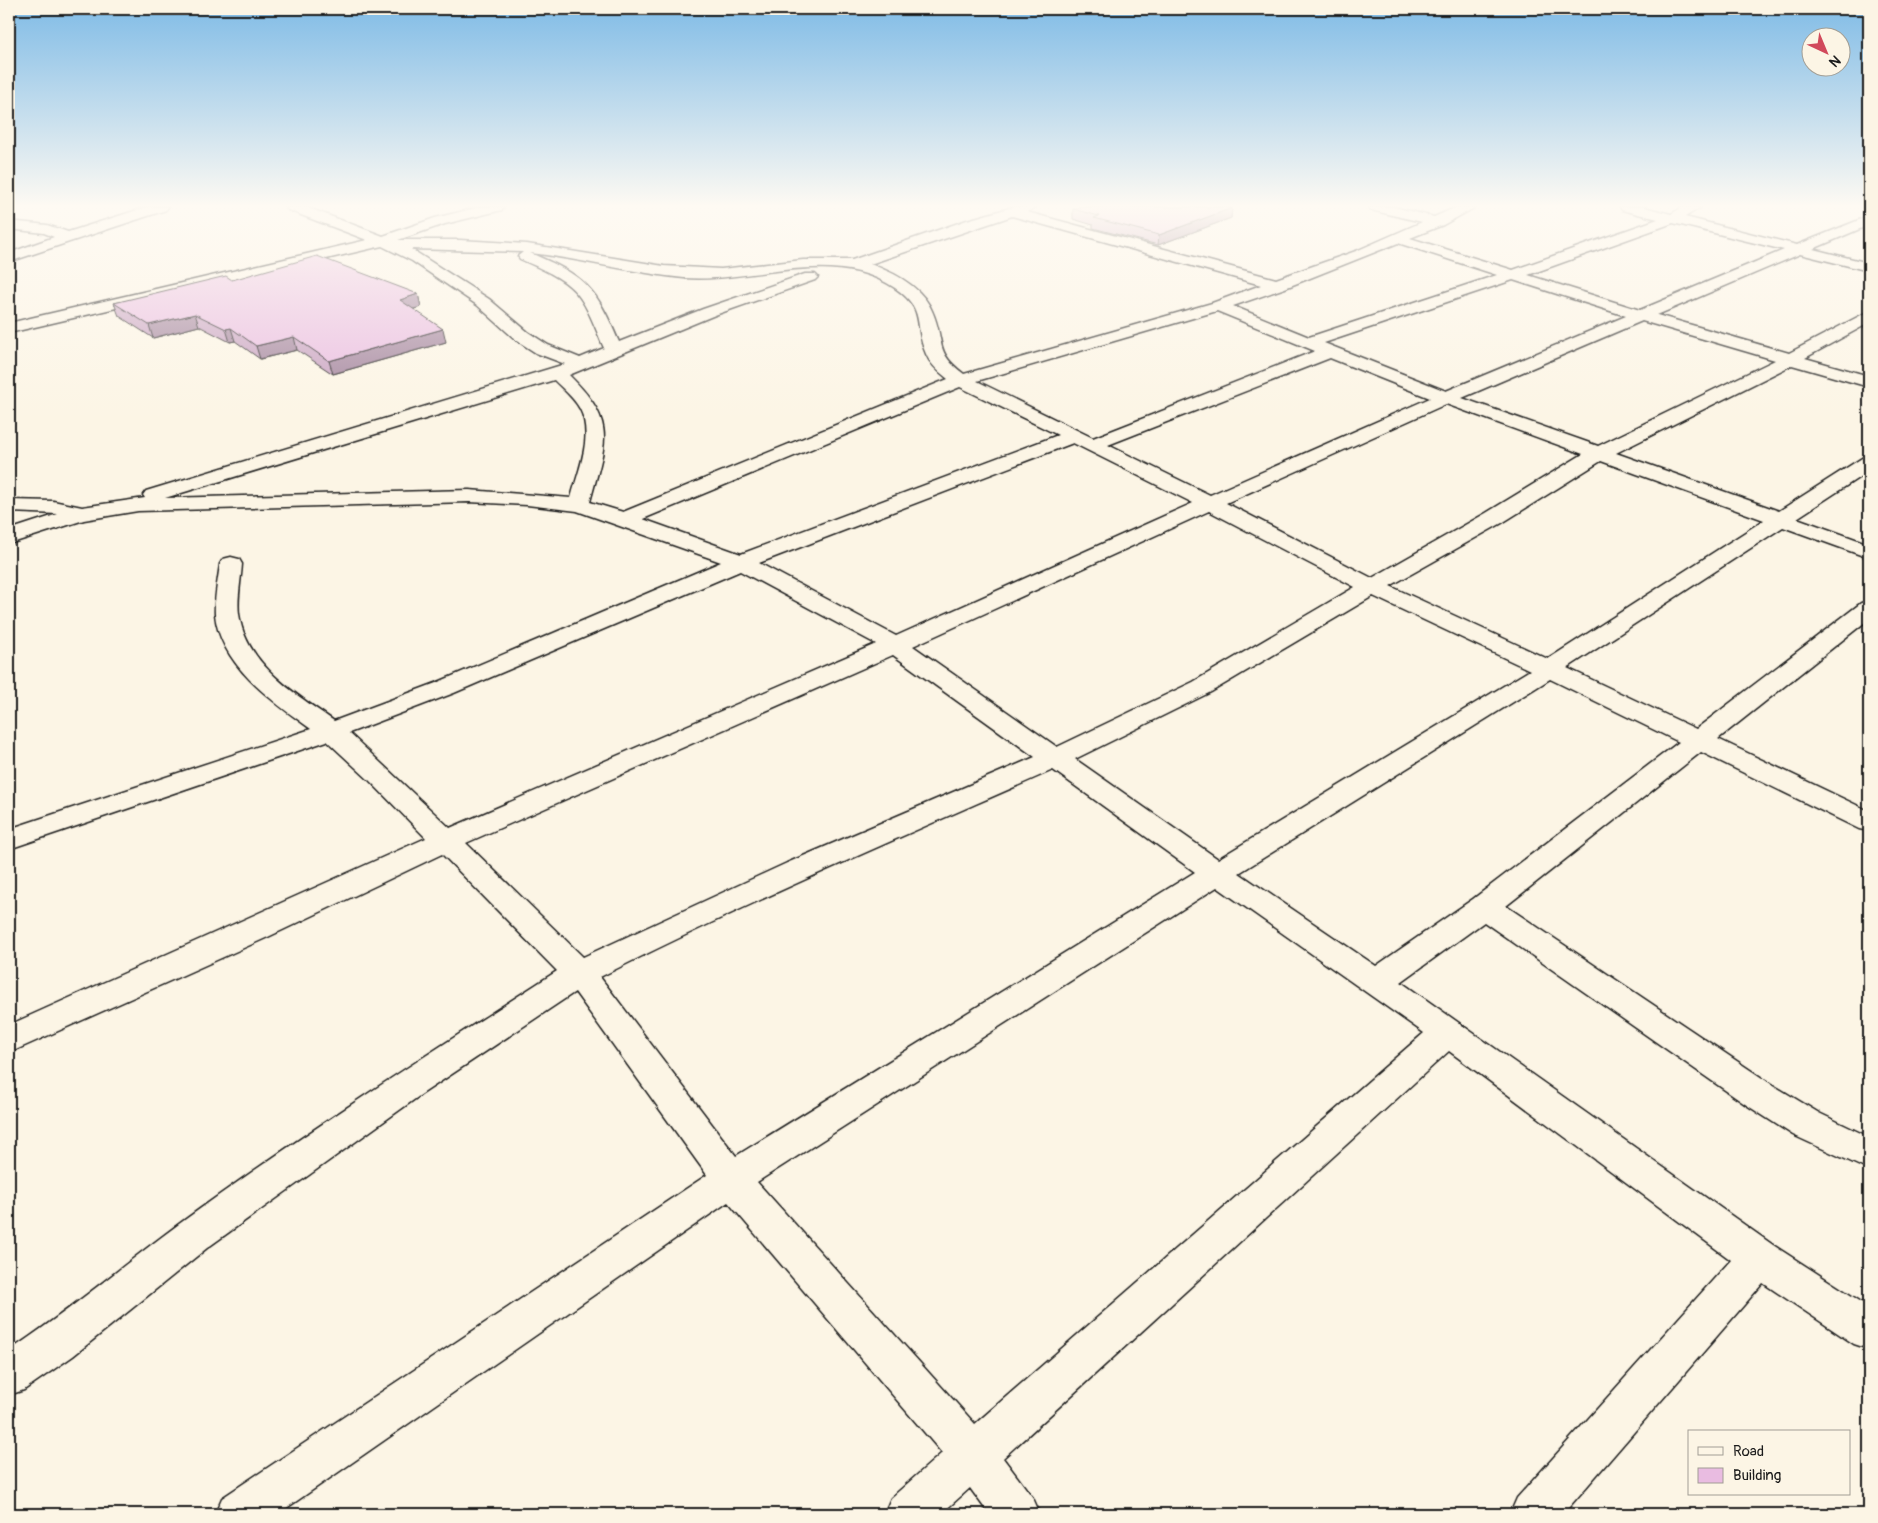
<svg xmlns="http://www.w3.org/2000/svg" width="1878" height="1523" viewBox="0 0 1878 1523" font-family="Pangolin,sans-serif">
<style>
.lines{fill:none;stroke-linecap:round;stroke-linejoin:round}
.street-casing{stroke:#1c1c1c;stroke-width:3}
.street{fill:#fcf5e5;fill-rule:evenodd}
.wall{fill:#c8a2c2;stroke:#1c1c1c}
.shaded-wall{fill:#a3849e;stroke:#1c1c1c}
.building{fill:#e9bce1;stroke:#1c1c1c}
</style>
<rect width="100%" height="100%" fill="#fcf5e5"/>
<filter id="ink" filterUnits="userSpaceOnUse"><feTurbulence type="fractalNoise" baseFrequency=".02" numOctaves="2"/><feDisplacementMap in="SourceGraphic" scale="10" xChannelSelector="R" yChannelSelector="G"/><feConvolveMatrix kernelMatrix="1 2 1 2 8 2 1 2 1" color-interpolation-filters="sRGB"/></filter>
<g filter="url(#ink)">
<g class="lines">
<defs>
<g id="street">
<path d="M147,207H168L166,210L9,262V253L54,237L44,233L9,229V221L47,225L68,232Z"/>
<path d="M286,207H306L383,236L435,218L480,207H504L502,210L445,224L398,240H460L527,244L664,266L721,269L803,260H852L967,220L1013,207H1036L1027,212L1276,279L1356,251L1422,222L1371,210L1369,207H1394L1434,217L1457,207H1476L1443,225L1410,238L1513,270L1658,219L1622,210L1620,207H1644L1671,214L1683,207H1701L1685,217L1797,245L1869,216V225L1813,249L1869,263V271L1800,254L1657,315L1789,353L1869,311V323L1805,358L1869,376V387L1792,365L1616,453L1779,511L1862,458L1869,456V471L1797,518L1869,544V558L1783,527L1567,668L1696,729L1861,603L1869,601V619L1718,739L1869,811V831L1859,829L1701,752L1506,906L1771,1084L1819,1113L1869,1137V1170L1793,1135L1745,1104L1484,922L1401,982L1773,1245L1869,1307V1349L1854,1344L1763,1283L1563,1514H1510L1517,1498L1731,1260L1449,1051L1003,1458L1033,1498L1040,1514H989L970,1488L941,1514H884L891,1498L942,1453L728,1202L278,1514H215L222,1498L707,1175L575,992L422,1094L207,1248L73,1356L24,1390L9,1395V1351C68,1312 122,1266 179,1224C301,1135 430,1053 557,971L442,854L268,937L9,1053V1025L426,838L369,780L327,741L9,849V829L311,729C273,702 220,665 215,614C214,598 218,580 220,564L223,559L231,557L239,559L242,564C241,580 237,599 239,614C246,665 296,694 334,721L436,683L721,562L577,511L527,505L469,502L138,511L84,520L9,544V530L58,514L9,512V500L53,501L82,507L145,498L143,495L146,491L565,364L536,353L516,340L477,305L412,261L382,246L9,333V323L367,240L288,210ZM1012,216L1261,285L1212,303L964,374C934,352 945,342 933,313C923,287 895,273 870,264ZM1673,223L1784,250L1640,310L1528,275ZM1398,243L1497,275L1309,337L1233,306L1285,288ZM411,249L523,252L518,256L520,259C579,285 580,290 604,348L580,358L548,345L528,332L489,299ZM530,253C582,259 632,273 684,278C753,283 834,246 895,288C927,310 913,324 926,354C930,364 939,372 948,379L623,512L590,502C606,441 618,423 569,375L715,315L815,280L818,277L815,274H805L703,309L619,342C596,287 585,276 530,253ZM1513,280L1626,316L1446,391L1324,343ZM1217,311L1315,351L1093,438L977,381ZM1642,321L1775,360L1598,446L1462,398ZM1330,358L1430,398L1210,495L1108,445ZM554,380C563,389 574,398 580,409C594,436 578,471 571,498L469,490L165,498ZM960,387L1058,435L741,554L643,519ZM1446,404L1583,454L1486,513L1372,578L1226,503ZM1073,443L1193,503L896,636L759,563ZM1601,461L1764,520L1548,659L1390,586L1502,523ZM1209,511L1355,587L1193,682L1057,747L913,646ZM740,571L876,644L450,828L349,733L454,693ZM1373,596L1530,670L1218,859L1075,759L1211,692ZM893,655L1035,757L787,863L583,957L466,843ZM1550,679L1679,742L1473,899L1376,966L1239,873ZM1053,770L1195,872L736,1156L600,977C748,902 901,837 1053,770ZM1217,887L1424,1033L975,1424L757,1182Z"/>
</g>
</defs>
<use href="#street" class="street-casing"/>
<use href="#street" class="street"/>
</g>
<g class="wall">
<path d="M1232,208L1231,218L1158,245L1093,228V225L1073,219V209Z"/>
<path d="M232,280L418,294L421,307L414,309L446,342L333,374L297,350L260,359L235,341L230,342L199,326L153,338L119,316L114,303Z"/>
</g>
<g class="shaded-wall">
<path d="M1232,208L1231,218L1158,245L1159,235Z"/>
<path d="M418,294L421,307L403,312L400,300Z"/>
<path d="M195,314L199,326L153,338L149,325Z"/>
<path d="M231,328L235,341L230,342L226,329Z"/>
<path d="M443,329L446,342L333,374L329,361Z"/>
<path d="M294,337L297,350L260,359L256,346Z"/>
</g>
<g class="building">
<path d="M1079,207H1227L1232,208L1159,235L1094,218L1099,216L1073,209Z"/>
<path d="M317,256L418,294L400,300L443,329L329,361L294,337L256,346L231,328L226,329L195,314L149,325L114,303L226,276L232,280Z"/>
</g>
</g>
<linearGradient id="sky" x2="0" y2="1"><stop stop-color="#7fbbe6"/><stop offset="0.49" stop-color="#fefaf3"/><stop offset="1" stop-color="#fefaf3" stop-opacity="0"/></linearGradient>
<rect width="1878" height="420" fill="url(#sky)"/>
<rect width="1878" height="1523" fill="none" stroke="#fcf5e5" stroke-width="30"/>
<rect x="15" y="15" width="1848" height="1493" fill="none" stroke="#1c1c1c" stroke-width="2" filter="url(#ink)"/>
<rect x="1688" y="1430" width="162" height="65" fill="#fcf5e5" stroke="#a29e95"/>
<rect x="1698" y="1447" width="25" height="8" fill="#fcf5e5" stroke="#a29e95"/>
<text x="1733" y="1456" font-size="15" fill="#1c1c1c">Road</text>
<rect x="1698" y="1468" width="25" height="15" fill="#e9bce1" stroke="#a29e95"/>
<text x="1733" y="1480" font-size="15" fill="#1c1c1c">Building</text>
<g transform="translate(1826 52) rotate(136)"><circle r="24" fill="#fcf5e5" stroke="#a29e95"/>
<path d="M0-4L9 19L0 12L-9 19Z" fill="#d1495b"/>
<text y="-8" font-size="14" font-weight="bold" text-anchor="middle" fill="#1c1c1c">N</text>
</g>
</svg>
